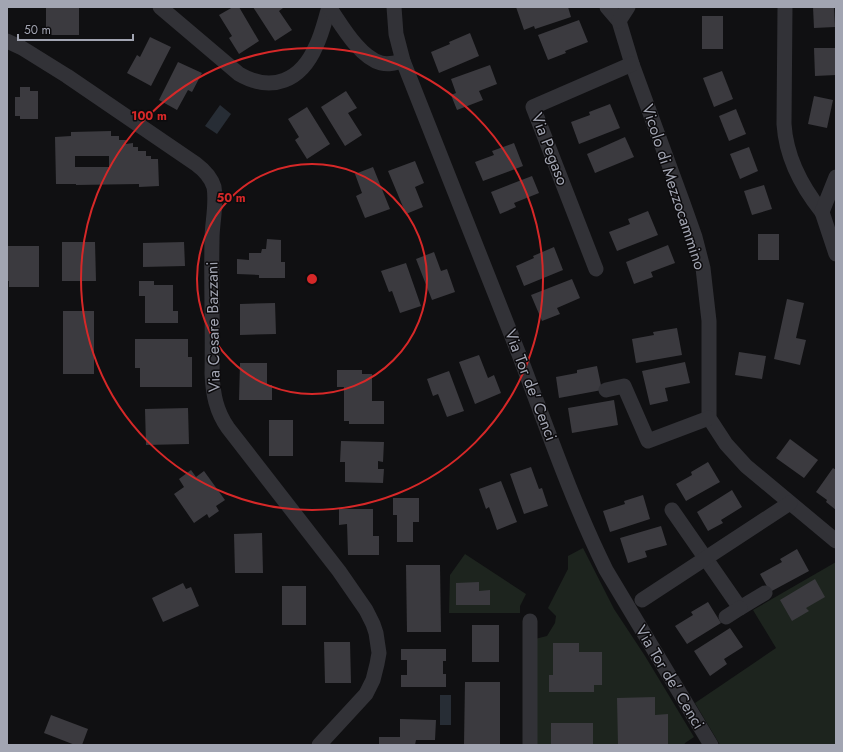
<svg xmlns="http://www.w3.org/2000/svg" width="843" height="752" viewBox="0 0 843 752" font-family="Jost,sans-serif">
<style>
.green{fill:#1d241e}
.water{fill:#272d35}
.building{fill:#3b3a3f;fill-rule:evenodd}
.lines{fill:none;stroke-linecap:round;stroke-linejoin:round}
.street{stroke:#323237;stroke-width:15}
.ring{fill:none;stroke:#d62828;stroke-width:2}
.labels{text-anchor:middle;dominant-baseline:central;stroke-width:3;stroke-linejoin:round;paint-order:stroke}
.street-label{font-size:16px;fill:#a2a5b2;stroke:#0c0b0d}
.centre{fill:#d62828;stroke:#0c0b0d;stroke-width:2}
.ring-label{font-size:12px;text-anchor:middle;font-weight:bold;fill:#d62828;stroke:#0c0b0d;stroke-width:3;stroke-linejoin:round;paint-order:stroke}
</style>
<rect width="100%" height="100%" fill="#101012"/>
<g class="green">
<path d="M583,548L614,609L645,656L694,737L685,743L684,745H534L535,639L547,636L555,623L556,616L548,608L568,569V556Z"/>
<path d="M465,554L526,594L520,606V613H449L450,575Z"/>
<path d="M836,562V745H720L695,703L776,648L753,610Z"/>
</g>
<g class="water">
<path d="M220,105L231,114L217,134L205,126Z"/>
<rect x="440" y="695" width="11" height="30"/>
</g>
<g class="building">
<rect x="46" y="7" width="33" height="28"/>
<path d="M233,7H239L259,41L239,54L229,38L232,36L219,15Z"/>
<path d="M253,7H283V8L279,11L292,30L275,41Z"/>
<path d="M516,7H568L571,17L535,29L534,26L524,30Z"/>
<path d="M813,7H834L835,27L814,28Z"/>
<rect x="702" y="16" width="21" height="33"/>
<path d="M579,20L588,42L565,51L566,53L548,60L538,35Z"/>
<path d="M470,33L479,56L439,73L431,52L450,44L449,42Z"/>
<path d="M150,37L171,47L151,86L127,73L137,55L140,57Z"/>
<path d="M814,48H836V75L815,76Z"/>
<path d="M178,62L202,73L192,92L188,90L177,110L159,100Z"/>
<path d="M490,65L497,84L479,91L483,100L457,110L451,95L456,93L451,79Z"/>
<path d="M722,71L733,99L714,107L703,78Z"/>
<path d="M20,87H30V91H38V119H20V116H15V97H20Z"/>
<path d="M346,91L357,108L348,113L362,135L345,146L321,107Z"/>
<path d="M814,96L833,100L827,128L808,124Z"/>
<path d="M610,104L620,128L579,144L571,122L590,115L589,112Z"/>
<path d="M307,107L330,144L307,159L295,140L299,137L288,119Z"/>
<path d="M736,109L746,134L729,141L719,116Z"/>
<path d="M111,131V136H119V140H126V144L133,143V147H138V151H146V156H151V159H158L159,186L139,187V184L76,185V184H56L55,137L71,136V132ZM75,156H109V167H75Z"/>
<path d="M625,137L634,157L595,173L587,154Z"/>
<path d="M514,143L523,166L483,181L475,162L494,155L492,151Z"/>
<path d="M749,147L758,171L740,179L730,154Z"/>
<path d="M415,161L424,183L415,187L423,207L406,214L388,171Z"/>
<path d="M373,167L390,209L365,218L356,196L362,193L355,174Z"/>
<path d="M532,176L539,193L514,203L516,207L500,214L491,192Z"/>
<path d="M764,185L772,209L752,215L744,191Z"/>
<path d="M648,211L658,235L617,251L609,232L630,224L628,219Z"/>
<rect x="758" y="234" width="21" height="26"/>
<path d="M267,239L281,240V262H285V278H259V275L237,274V259L249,260V253H261L262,249H266Z"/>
<path d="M62,242H95L96,281H62Z"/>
<path d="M184,242L185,266L143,267V243Z"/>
<path d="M668,245L675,263L651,272L653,277L634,284L626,262Z"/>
<path d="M7,246H39V287H9V281H7Z"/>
<path d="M554,247L563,270L524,286L516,266L534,258L533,256Z"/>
<path d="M434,252L441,271L447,269L455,292L432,300L416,259Z"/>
<path d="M406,263L421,306L400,313L392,291L389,292L381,271Z"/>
<path d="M572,279L580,298L557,308L560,314L542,321L531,295Z"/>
<path d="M139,281H154V285H173V311H178V323H145V296H139Z"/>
<path d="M787,299L804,303L796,338L806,340L800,365L774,359Z"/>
<path d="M275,303L276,334L240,335V304Z"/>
<rect x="63" y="311" width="31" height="63"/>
<path d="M677,328L682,355L636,363L632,339L654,335L653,332Z"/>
<path d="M135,339H188V357H192V387H140V368H135Z"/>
<path d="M739,352L766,356L762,379L735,375Z"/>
<path d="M479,355L488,378L494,375L501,393L475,404L459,362Z"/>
<path d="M685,362L690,383L665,388L668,401L650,405L642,371Z"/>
<path d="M240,363H267V385H272V400H239Z"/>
<path d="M597,366L602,390L559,398L556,377L577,373V370Z"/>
<path d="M337,370H362V374H372V401H384V424H349V421H344V387H337Z"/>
<path d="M449,371L464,411L447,417L438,394L433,396L427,379Z"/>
<path d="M614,400L618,425L572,433L568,408Z"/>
<path d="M188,408L189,444L146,445L145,409Z"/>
<rect x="269" y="420" width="24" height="36"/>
<path d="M790,439L818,460L804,478L776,458Z"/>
<path d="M341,441L384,442L383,462L378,461V469H384L383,483L345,482V462H340Z"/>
<path d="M708,462L720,482L686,501L676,484L692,475L691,472Z"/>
<path d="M531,467L539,489L542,488L548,506L524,514L510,474Z"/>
<path d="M833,468L836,470V510L826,502L827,500L816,492Z"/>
<path d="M191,470L196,477L204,471L225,500L216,506L219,511L209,518L207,514L194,523L174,494L184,487L179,479Z"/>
<path d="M501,481L517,522L497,530L489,507L486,509L479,489Z"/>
<path d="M732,490L742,507L721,520L723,523L708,531L697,512Z"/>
<path d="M643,495L650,519L610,532L603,511L625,504L624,501Z"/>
<path d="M393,498H419V522H413V542H397V515H393Z"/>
<path d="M339,509H373V536H379V555H348L347,524L339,525Z"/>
<path d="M661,526L667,545L645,551L647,557L628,563L620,538Z"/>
<path d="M262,533L263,573H235L234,534Z"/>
<path d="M797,549L809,571L770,592L760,574L782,562L780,559Z"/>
<path d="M406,565H440L441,632H407Z"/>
<path d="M815,579L825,597L806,608L809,611L792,621L780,600Z"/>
<path d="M479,582V591L490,590V605H456V583Z"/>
<path d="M183,583L186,589L191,587L199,606L163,622L152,598Z"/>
<rect x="282" y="586" width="24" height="39"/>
<path d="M708,602L721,623L687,644L675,626L693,615L691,612Z"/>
<rect x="472" y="625" width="27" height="37"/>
<path d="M730,628L743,647L724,659L727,664L710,676L694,651Z"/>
<path d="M324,642H350L351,683H325Z"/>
<path d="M553,643H579V652H602V685H594V692H549V675H553Z"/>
<path d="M401,649H446V661H443V674H446V687H401V675H407V660H401Z"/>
<path d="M465,682H500V745H464Z"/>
<path d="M655,697V715L668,714V745H618L617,698Z"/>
<path d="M51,715L88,729L82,745H75L44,733Z"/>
<path d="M400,719L436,720L435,740H416L415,745H379V737H400Z"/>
<rect x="551" y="723" width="42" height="22"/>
</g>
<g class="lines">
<g class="street">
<path d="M160,7L239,74C272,93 301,81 316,46C322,34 325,20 329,7"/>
<path d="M329,7C341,24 359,57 381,63C389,65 395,63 403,61"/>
<path d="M394,7L396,34L403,61C442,160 481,258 520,357C547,428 572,501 606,570L711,745"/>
<path d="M607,7L619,21L632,64L683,203L695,237L703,268L709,321V418L726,444L746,466L836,541"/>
<path d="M785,7L784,124C786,156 802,187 822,212"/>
<path d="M619,21L628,7"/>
<path d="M7,41L22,48L67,76L196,164C204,170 211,177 214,187C217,204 212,223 212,239C211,284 213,329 212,374C213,394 216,411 228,428L339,571L366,610L373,624L376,633L379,653L377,664L373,680L366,694L319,745"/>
<path d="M836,177L822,212L836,254"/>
<path d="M596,269L533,107L632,64"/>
<path d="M606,390L624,386L648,441L709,418"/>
<path d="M672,510L740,608L765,593"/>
<path d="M642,600L790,503"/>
<path d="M726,617L740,608"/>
<path d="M530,621V745"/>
</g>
</g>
<g class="ring">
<circle cx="312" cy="279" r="115"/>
<circle cx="312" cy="279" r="231"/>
</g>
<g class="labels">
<g class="street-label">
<text transform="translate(550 149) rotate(69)">Via Pegaso</text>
<text transform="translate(674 187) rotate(72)">Vicolo di Mezzocammino</text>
<text transform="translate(213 327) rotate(-91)">Via Cesare Bazzani</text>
<text transform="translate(531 385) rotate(69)">Via Tor de' Cenci</text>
<text transform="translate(670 677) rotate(59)">Via Tor de' Cenci</text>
</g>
</g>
<circle cx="312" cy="279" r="6" class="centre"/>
<g class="ring-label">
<text x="149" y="120">100 m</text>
<text x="231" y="202">50 m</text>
</g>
<rect width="843" height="752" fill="none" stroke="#a2a5b2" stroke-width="16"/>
<path d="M18 34v6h115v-6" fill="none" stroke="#a2a5b2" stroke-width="2"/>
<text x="24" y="34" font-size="12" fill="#a2a5b2" stroke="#0c0b0d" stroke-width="3" paint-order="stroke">50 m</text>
</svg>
